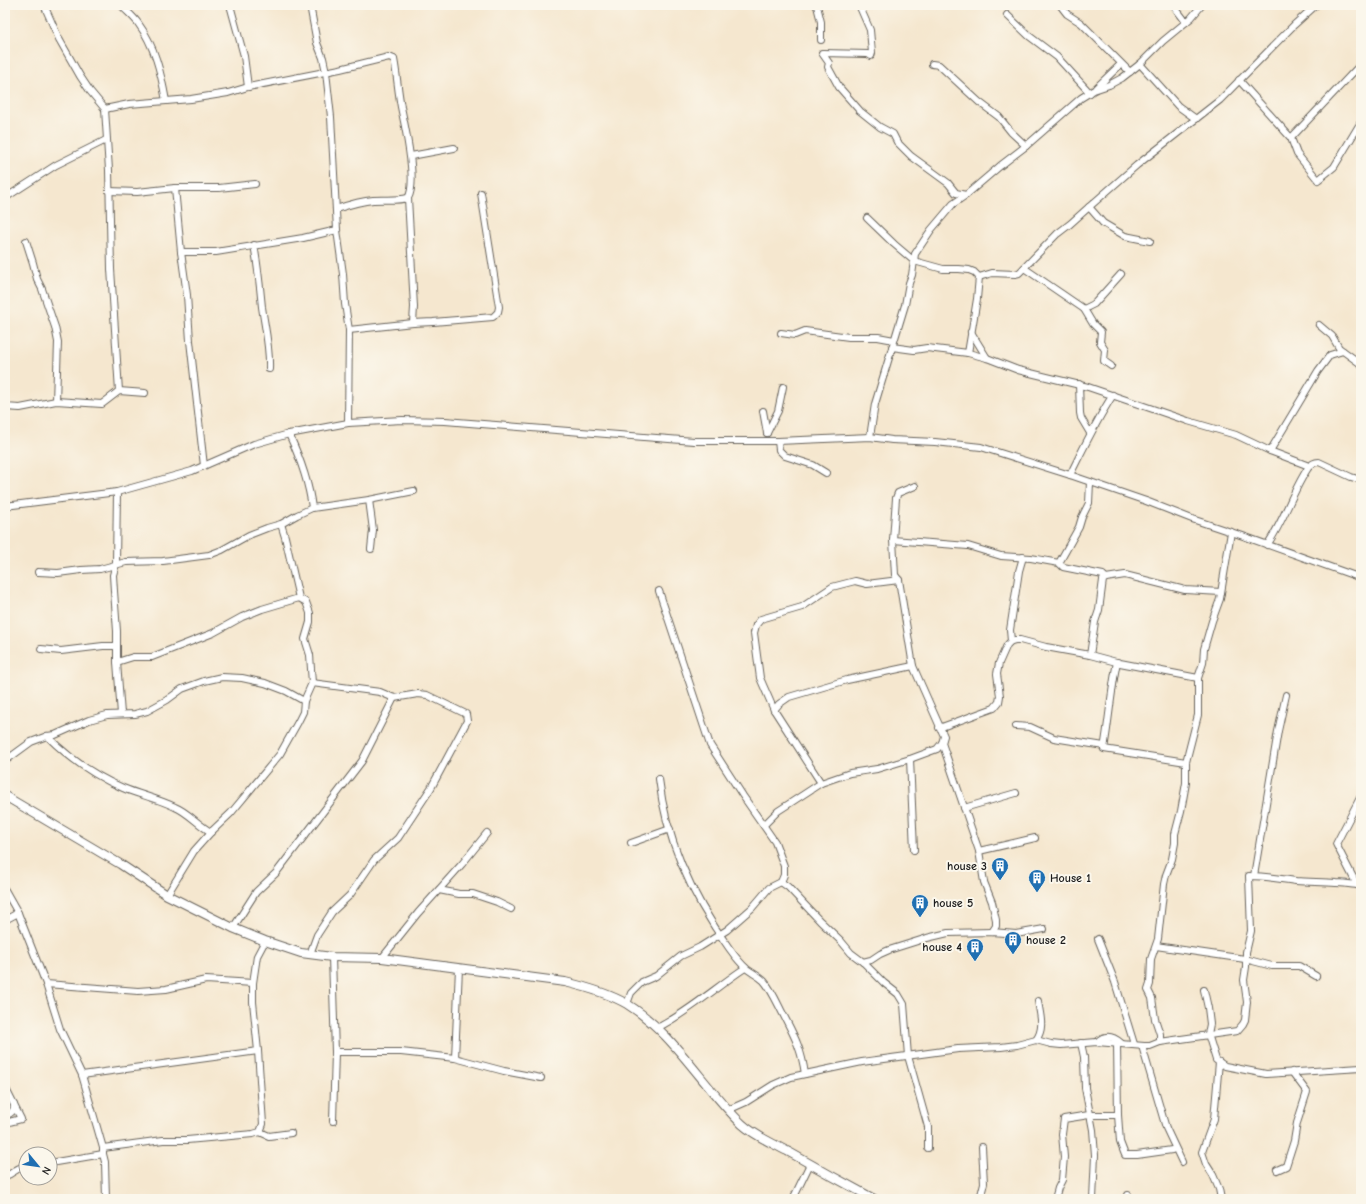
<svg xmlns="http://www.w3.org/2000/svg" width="1366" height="1204" viewBox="0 0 1366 1204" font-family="'Comic Neue',sans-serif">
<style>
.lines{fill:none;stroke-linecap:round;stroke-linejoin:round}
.minor-casing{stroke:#68635b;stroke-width:8}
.tertiary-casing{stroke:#68635b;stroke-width:10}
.minor{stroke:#fff;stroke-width:6}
.tertiary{stroke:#fff;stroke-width:8}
.labels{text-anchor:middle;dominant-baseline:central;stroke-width:4;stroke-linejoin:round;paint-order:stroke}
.poi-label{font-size:12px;font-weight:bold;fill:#1c1c1c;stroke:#fbf7ec;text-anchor:start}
</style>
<rect width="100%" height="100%" fill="#fbf7ec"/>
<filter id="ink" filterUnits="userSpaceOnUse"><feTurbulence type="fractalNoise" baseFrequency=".025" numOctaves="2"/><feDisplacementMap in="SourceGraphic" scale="8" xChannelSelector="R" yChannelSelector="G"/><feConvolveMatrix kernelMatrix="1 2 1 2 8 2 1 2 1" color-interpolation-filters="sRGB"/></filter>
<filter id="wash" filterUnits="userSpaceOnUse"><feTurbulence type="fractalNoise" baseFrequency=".012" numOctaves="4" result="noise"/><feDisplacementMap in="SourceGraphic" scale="16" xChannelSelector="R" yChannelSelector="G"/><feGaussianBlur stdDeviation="0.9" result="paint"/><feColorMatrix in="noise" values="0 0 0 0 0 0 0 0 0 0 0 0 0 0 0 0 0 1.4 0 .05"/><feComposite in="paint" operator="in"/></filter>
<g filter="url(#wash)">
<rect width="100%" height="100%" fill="#f5e7cf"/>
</g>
<g filter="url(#ink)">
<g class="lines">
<defs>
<g id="minor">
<path d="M44,5L59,39L80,76L90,91L105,109L109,170L111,269L119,391"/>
<path d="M121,5C126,11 133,16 138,23C155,46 161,73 166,101"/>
<path d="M230,5L244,56L248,87"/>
<path d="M310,5L317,43L323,58L326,72L331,117L337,230L343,274L345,304L349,330L348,423"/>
<path d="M816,5L817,6L821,22V40"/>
<path d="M859,5L870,30L872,53L871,56L868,54L822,53L829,63L828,67L839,87L860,111L880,127L893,134L897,142L911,156L948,183L956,193L966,195"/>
<path d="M1060,5L1067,14L1081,23L1130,72"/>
<path d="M1173,5L1186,22"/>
<path d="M1007,15L1029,36L1057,57L1090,93"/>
<path d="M932,64L939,65L979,102L999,117L1011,132L1026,146"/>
<path d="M1140,64L1178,106L1196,119"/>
<path d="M1239,80L1291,138L1361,64"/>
<path d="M1096,88L1121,64"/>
<path d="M105,109L129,104L191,99L228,93L248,87L340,69L389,57L394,59C397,75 398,91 401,107C405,126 418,183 408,198L414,307L413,323"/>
<path d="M1291,138L1297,154L1318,180L1334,167L1361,122"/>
<path d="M411,156L454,148"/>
<path d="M5,176V196"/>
<path d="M175,188L181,252L187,295L190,341L204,466"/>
<path d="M109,191L137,192L175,188H219L255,184"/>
<path d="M5,198L56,165L106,140"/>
<path d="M1089,207L1137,165L1220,100L1294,25L1316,5"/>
<path d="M336,209C348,205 360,201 373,200C385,199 396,201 408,198"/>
<path d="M867,218L894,244L914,261L943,269H959L969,270L974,272L979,277L977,299L968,353L927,348L914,350L892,347"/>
<path d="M26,241L33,263L37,279L42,289L55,327L58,342L56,401"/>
<path d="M254,245C258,266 260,286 262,307C265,328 270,348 269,369"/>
<path d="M181,252H216L303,238L337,230"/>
<path d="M1024,268L1084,309L1094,304L1121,274"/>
<path d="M979,277L992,273L1015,274L1019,273L1057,234L1070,224L1089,207L1103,223L1125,236L1150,241"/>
<path d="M1084,309L1093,324L1101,332L1100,342L1105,350L1104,361L1111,366"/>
<path d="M1319,325L1332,336L1339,348L1361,364"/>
<path d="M349,330L413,323L433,322L493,317L498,312L499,307L481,193"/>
<path d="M971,332L987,358"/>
<path d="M781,333L795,335L805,331L849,337H878L894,340"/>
<path d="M968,353L987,358L1018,370L1088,387L1188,421L1236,435L1270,451L1309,466"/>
<path d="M1079,384L1080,413L1081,418L1090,433"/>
<path d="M5,407L20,408L56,401L102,404L119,391L145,393"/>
<path d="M763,411L767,433"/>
<path d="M767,433L778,411L783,387"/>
<path d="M289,434C300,458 309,482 312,508"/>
<path d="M870,437L875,404L905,305L909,283L912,275L915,254L931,230L953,204L966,195L1000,166L1026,146L1081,98L1094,90L1109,85L1122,78L1140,64L1163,41L1191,18L1202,5"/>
<path d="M778,441L779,450L785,456L813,465L826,473"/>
<path d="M1270,451L1318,371L1330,355L1343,351"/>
<path d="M1070,475C1084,447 1096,421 1113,395"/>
<path d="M117,492L116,564L113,575L114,591L117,631V662L121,714"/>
<path d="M369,500L373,530L371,549"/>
<path d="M5,506L117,492L192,471L254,444L289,434L348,423L402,420L445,421L694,441H778L870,437L892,440L935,442L981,447L997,452L1070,475L1146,501L1192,519L1243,536L1361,578"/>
<path d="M281,524L285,537L299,598"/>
<path d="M893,540L968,546L1001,556L1031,558L1059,563L1063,567L1103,575L1106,578L1103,580L1099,610L1095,622L1090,655"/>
<path d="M1267,545C1284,521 1292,492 1308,468C1311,464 1315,462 1319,462L1351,477L1361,480"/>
<path d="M1059,563L1079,527L1082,517L1089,503L1090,482"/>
<path d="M38,572L58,573L81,570L100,569L126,562L163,561L209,555L222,550L249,535L267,528L281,524L297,515L312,508L369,500L414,491"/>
<path d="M1106,578L1125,575L1185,590L1221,592"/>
<path d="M1011,641L1010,630L1019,571L1023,557"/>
<path d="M41,649L61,651L103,646H117"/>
<path d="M117,662L133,657H152L213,633L242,617L262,609L299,598L306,602L310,613V622L305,639L310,655L312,683L304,701L303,712L298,722L280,754L231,813L211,832L194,851L167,895"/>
<path d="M1117,662C1111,691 1109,720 1104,749L1186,762"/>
<path d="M774,710L779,704L789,697L847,680L913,666"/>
<path d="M1016,726L1030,727L1054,738L1104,746"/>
<path d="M939,728L994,708L999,702L1000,696L997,674L999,663L1007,645L1011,641L1015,640H1020L1046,647L1090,655L1120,663L1198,678"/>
<path d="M47,736C68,757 95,776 123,788C140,795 159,799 175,807C188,812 198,825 211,832"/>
<path d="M942,743L979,851L984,882L992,902L996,920V926L992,932"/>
<path d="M910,759L914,850"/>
<path d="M5,761L31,742L47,736L55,735L89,720L107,715L135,714L147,711L167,700L182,689L204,681L222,677L242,678L265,683L286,691L304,701"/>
<path d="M659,779C666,840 693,898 729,948C734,955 740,963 747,969C752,973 759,976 764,981C771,989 776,1000 781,1010C793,1034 801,1046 805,1074"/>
<path d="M821,783L774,710L760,678L754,633L756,625L761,619L802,607L832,587L855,581L867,584L899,580"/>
<path d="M964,808L1016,793"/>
<path d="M764,825L778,811L821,783L850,773L877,769L910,759L937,749L942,743L944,736L913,666L899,580L895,575L893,540L896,498L898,493L915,486"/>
<path d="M631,843L670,829"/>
<path d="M979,851L1035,838"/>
<path d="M1254,876L1278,731L1286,695"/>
<path d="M781,882L788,887L820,921L841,941L851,953L863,962L884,983L898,994L904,1004L908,1056L928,1127V1148"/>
<path d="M1357,885L1336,844L1361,796"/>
<path d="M5,890L18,913L46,984L60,1029L82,1075L103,1148V1154L105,1162L106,1199"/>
<path d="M439,890L459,894H473L497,902L511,909"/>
<path d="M5,920L18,913"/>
<path d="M233,928L256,892L276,873L362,761L394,698"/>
<path d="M1098,939L1115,982L1134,1044"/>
<path d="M1156,946L1245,959L1272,966H1299L1316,976"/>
<path d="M310,954L317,935L332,912L350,895L374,860L398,838L431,788L467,721L466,714L427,695L418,694L394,698L380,692L312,683"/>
<path d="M332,957L335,1052H401L455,1058L504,1071L541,1078"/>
<path d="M382,958L418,913L462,864L487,833"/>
<path d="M863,962L871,960L880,954L889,950L927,938L948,933L992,932L1016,934L1044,929"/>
<path d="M46,984L138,991L166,989L206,980L253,983"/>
<path d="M1204,990L1208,1008L1210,1024L1208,1034L1216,1060L1225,1066L1266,1074L1361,1068"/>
<path d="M627,1004L631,993L642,982L656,976L681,956L700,947L727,930L752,908L769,888L781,882L784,875V866L775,842L743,796L710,745L659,591"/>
<path d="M657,1028C689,1012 716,987 745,968"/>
<path d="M1036,1040C1045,1028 1040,1015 1038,1001"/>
<path d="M1097,1042C1105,1034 1113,1036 1121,1043"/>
<path d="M1160,1042V1034L1155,1019L1152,998L1148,990L1150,984L1151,959L1158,939L1164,884L1166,875L1172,859L1175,843V834L1181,811L1186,783V762L1198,715V678L1203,663L1204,649L1212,621L1220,599L1231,532"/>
<path d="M1081,1043L1084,1057L1085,1088L1093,1130L1095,1155L1093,1199"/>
<path d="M1117,1043L1118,1115L1120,1142L1125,1155H1137L1172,1150"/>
<path d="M1142,1046L1166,1128L1182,1162"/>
<path d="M455,1058L459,968"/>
<path d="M1219,1062L1214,1119L1202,1152L1206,1164L1213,1175L1219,1189L1221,1199"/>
<path d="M82,1075L258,1051L253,1002V983L257,956L265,941"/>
<path d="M5,1087L21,1119L5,1123"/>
<path d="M728,1110L746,1102L773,1085L791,1077L862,1062L958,1049L1001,1047L1017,1045L1036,1040L1051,1044L1061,1045L1097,1042L1144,1046H1150L1160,1042L1237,1031L1243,1024L1245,1020L1247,1002L1244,980L1246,967V952L1251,931L1249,876C1265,876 1280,879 1296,881C1309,882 1323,882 1336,883C1344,883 1353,885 1361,885"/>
<path d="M5,1116C11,1113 14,1112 14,1105"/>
<path d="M333,1121L335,1052"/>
<path d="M260,1132L269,1136L291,1133"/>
<path d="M103,1148L163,1140H187L253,1134L260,1132L263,1124L258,1051"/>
<path d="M50,1163L103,1154"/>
<path d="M1277,1170L1286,1166L1294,1141L1297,1123L1307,1092L1292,1072"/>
<path d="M5,1176C14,1174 14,1168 26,1166"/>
<path d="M793,1199L810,1164"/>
<path d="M980,1199L984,1183L982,1147"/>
<path d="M1055,1199L1058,1188L1062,1180L1064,1157L1062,1134L1064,1119L1089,1115H1118"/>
<path d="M1127,1199L1128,1195"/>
</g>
<path id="tertiary" d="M5,796L120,864L167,895L233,928L265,941L301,953L332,957L382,958L565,982C586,987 608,993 627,1004C674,1033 703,1087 742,1124C755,1136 774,1144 789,1152C817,1168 846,1184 874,1199"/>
</defs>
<use href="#minor" class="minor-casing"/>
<use href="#tertiary" class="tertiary-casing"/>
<use href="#minor" class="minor"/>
<use href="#tertiary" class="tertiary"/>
</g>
</g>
<defs>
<symbol id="building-pin" viewBox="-11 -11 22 30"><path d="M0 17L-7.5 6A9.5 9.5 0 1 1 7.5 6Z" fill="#1f6fb2" stroke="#fbf7ec"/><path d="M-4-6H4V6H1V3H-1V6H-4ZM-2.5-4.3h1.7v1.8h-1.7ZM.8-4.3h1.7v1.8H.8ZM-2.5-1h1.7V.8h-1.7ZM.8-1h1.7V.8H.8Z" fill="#fff"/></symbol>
</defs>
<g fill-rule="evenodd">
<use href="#building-pin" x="990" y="856" width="20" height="27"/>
<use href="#building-pin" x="1027" y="868" width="20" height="27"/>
<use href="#building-pin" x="910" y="893" width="20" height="27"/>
<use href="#building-pin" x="1003" y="930" width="20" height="27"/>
<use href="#building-pin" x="965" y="937" width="20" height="27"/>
</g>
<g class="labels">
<g class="poi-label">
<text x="987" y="866" text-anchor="end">house 3</text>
<text x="1050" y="878">House 1</text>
<text x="933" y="903">house 5</text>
<text x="1026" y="940">house 2</text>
<text x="962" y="947" text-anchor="end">house 4</text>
</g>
</g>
<rect width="1366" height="1204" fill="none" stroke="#fbf7ec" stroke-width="20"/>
<g transform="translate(38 1166) rotate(119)"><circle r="19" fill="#fbf7ec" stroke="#a29f99"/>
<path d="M0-3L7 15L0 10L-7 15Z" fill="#1f6fb2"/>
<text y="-6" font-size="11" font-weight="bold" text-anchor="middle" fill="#1c1c1c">N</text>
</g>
</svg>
